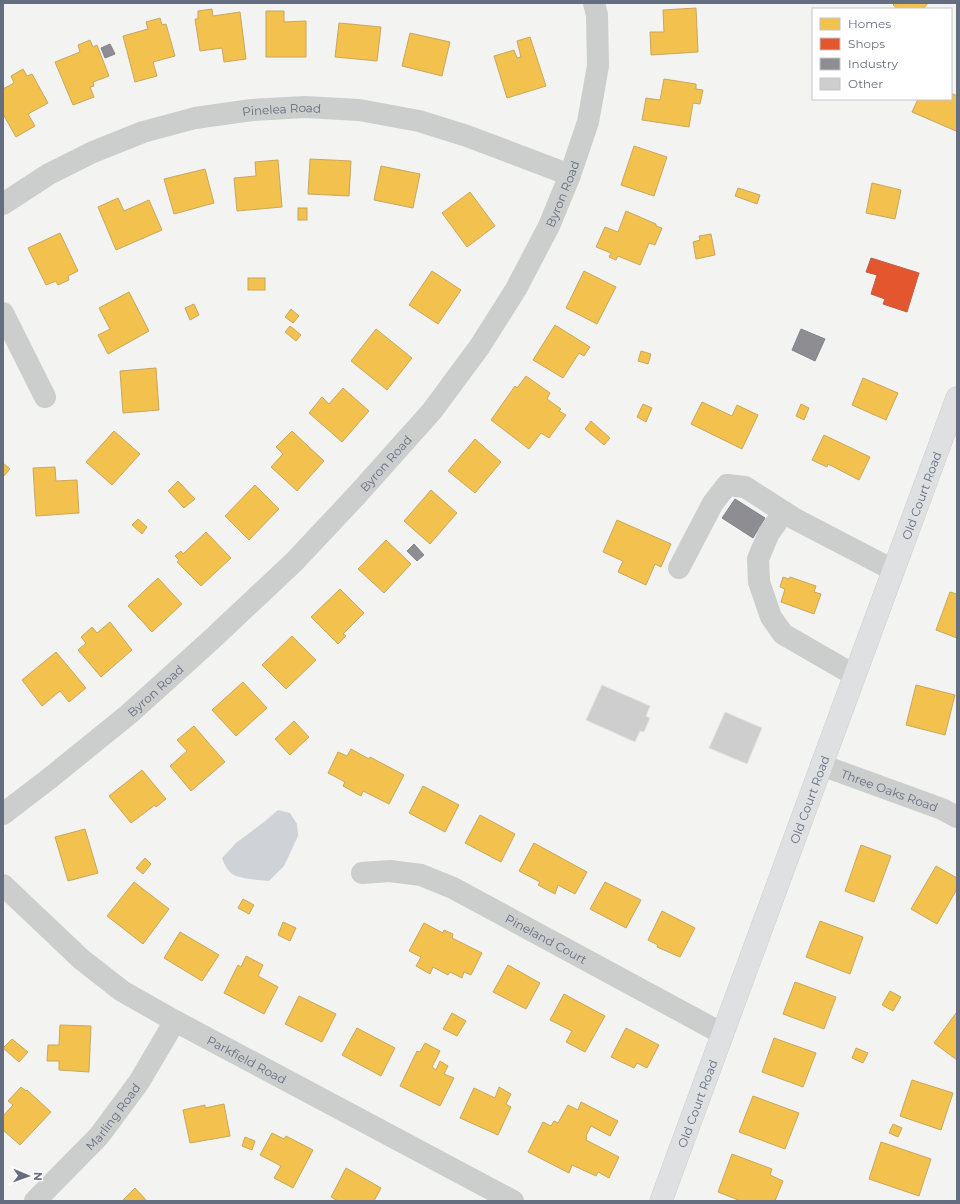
<svg xmlns="http://www.w3.org/2000/svg" width="960" height="1204" viewBox="0 0 960 1204" font-family="Montserrat,sans-serif">
<style>
.water{fill:#cfd2d7}
.homes{fill:#f2c14e;stroke:#c8a85d}
.shops{fill:#e4572e;stroke:#be5e47}
.industry{fill:#8d8d92;stroke:#81848d}
.building{fill:#cececf;stroke:#e2e2e2}
.lines{fill:none;stroke-linecap:round;stroke-linejoin:round}
.major-casing{stroke:#cfcfd0;stroke-width:23}
.minor{stroke:#cccdcd;stroke-width:22}
.major{stroke:#dfe0e1;stroke-width:22}
.labels{text-anchor:middle;dominant-baseline:central;stroke-width:4;stroke-linejoin:round;paint-order:stroke}
.street-label{font-size:12px;fill:#656e80;stroke:#fff}
</style>
<rect width="100%" height="100%" fill="#f3f3f2"/>
<path class="water" d="M278,810L290,813L297,824L298,836L284,866L269,881C260,880 242,879 234,875C228,872 224,864 222,858L236,843L264,822Z"/>
<g class="homes">
<path d="M895,3H928L923,9H898L893,5Z"/>
<path d="M696,8L698,52L651,55L650,32H664L663,10Z"/>
<path d="M212,9L213,16L240,12L246,59L224,62L222,48L200,51L195,19H198V11Z"/>
<path d="M266,11H284V22L306,21V57H266Z"/>
<path d="M160,18L162,25L166,24L175,56L153,62L157,76L135,82L123,36L148,29L146,22Z"/>
<path d="M339,23L381,27L377,61L335,57Z"/>
<path d="M410,33L450,42L442,76L402,66Z"/>
<path d="M530,37L546,86L507,98L494,56L514,50L517,58L521,57L517,41Z"/>
<path d="M90,40L93,47L97,45L109,76L93,82L94,86L90,87L94,97L73,105L55,62L80,52L78,45Z"/>
<path d="M23,69L27,76L32,74L48,103L28,114L35,126L16,137L3,114V89L14,83L11,76Z"/>
<path d="M664,79L696,84V89L703,90L700,104L693,103L689,127L642,120L646,98L660,100Z"/>
<path d="M951,93L957,96V129L956,131L912,112L918,99H951Z"/>
<path d="M634,146L667,157L654,196L621,185Z"/>
<path d="M310,159L351,161L349,196L308,194Z"/>
<path d="M278,160L282,207L237,211L234,178L256,176L255,162Z"/>
<path d="M381,166L420,174L413,208L374,200Z"/>
<path d="M205,169L214,203L174,214L164,179Z"/>
<path d="M872,183L901,190L895,219L866,213Z"/>
<path d="M738,188L760,195L757,204L735,196Z"/>
<path d="M470,192L495,226L467,247L442,213Z"/>
<path d="M118,198L124,211L149,200L162,230L116,250L98,207Z"/>
<rect x="298" y="208" width="9" height="12"/>
<path d="M626,211L656,224V226L662,228L655,245L649,243L640,265L618,256L616,260L609,257L611,253L596,247L605,227L618,232Z"/>
<path d="M60,233L78,271L68,276L69,280L58,285L56,281L46,285L28,248Z"/>
<path d="M711,234L715,255L696,259L693,242L700,240L699,236Z"/>
<path d="M432,271L461,290L438,324L409,305Z"/>
<path d="M584,271L616,287L597,324L566,308Z"/>
<rect x="248" y="278" width="17" height="12"/>
<path d="M129,292L149,331L108,354L98,335L110,329L99,308Z"/>
<path d="M194,304L199,315L190,320L185,308Z"/>
<path d="M291,309L299,316L293,323L285,317Z"/>
<path d="M555,325L590,347L584,356L579,353L563,378L533,360Z"/>
<path d="M290,326L301,335L296,341L285,332Z"/>
<path d="M376,329L412,358L387,390L351,361Z"/>
<path d="M641,351L651,354L648,364L638,361Z"/>
<path d="M156,368L159,410L123,413L120,371Z"/>
<path d="M526,376L550,393L547,399L561,409L559,411L566,415L549,438L541,433L529,449L491,420L515,386L517,388Z"/>
<path d="M863,378L898,393L886,420L852,405Z"/>
<path d="M343,388L369,411L342,442L309,413L322,397L329,404Z"/>
<path d="M702,402L732,416L737,405L758,415L742,449L691,424Z"/>
<path d="M643,404L652,408L646,422L637,417Z"/>
<path d="M801,404L809,408L804,420L796,416Z"/>
<path d="M591,421L610,438L604,445L585,429Z"/>
<path d="M114,431L140,454L112,485L86,462Z"/>
<path d="M292,431L324,461L297,491L271,467L283,454L276,447Z"/>
<path d="M824,435L870,457L859,480L828,464L827,467L812,460Z"/>
<path d="M475,439L501,462L475,493L448,471Z"/>
<path d="M3,463L10,469L3,477Z"/>
<path d="M55,467L56,481L77,480L79,513L36,516L33,468Z"/>
<path d="M178,481L195,499L184,508L168,491Z"/>
<path d="M255,485L279,509L249,540L225,516Z"/>
<path d="M431,490L457,513L430,544L404,521Z"/>
<path d="M138,519L147,527L142,534L132,525Z"/>
<path d="M617,520L671,544L661,567L655,564L646,585L618,572L623,561L603,552Z"/>
<path d="M206,532L231,558L201,586L177,562L179,560L175,556L181,551L183,554Z"/>
<path d="M386,540L411,564L384,593L358,569Z"/>
<path d="M783,577L789,579L790,577L816,586L814,592L821,594L814,614L781,602L785,589L780,587Z"/>
<path d="M158,578L182,604L152,632L128,606Z"/>
<path d="M340,589L364,613L343,634L346,636L338,644L311,617Z"/>
<path d="M950,592L957,594V638L936,630Z"/>
<path d="M110,622L132,650L101,677L78,650L86,643L81,637L92,627L97,633Z"/>
<path d="M292,636L316,660L286,689L262,665Z"/>
<path d="M56,652L86,688L69,702L60,691L42,706L22,680Z"/>
<path d="M243,682L267,708L236,736L212,710Z"/>
<path d="M916,685L955,695L945,735L906,725Z"/>
<path d="M294,721L309,737L290,755L275,739Z"/>
<path d="M194,726L225,762L191,791L170,766L187,751L177,740Z"/>
<path d="M351,749L369,759L370,757L404,775L389,804L363,791L361,796L343,786L345,782L328,773L338,752L347,756Z"/>
<path d="M142,770L166,799L156,807L155,805L131,823L109,796Z"/>
<path d="M423,786L459,805L445,832L409,813Z"/>
<path d="M480,815L515,834L501,862L465,843Z"/>
<path d="M85,829L98,873L68,881L55,837Z"/>
<path d="M534,843L587,872L575,894L558,885L555,894L538,885L540,882L519,871Z"/>
<path d="M861,845L891,856L874,902L845,891Z"/>
<path d="M145,858L151,864L143,874L136,868Z"/>
<path d="M936,866L957,878V889L937,924L911,909Z"/>
<path d="M134,882L169,909L143,944L107,916Z"/>
<path d="M605,882L641,900L626,928L590,909Z"/>
<path d="M243,899L254,905L249,914L238,908Z"/>
<path d="M662,911L695,928L680,957L657,947L658,945L648,940Z"/>
<path d="M820,921L863,937L850,974L806,957Z"/>
<path d="M283,922L296,928L290,941L278,935Z"/>
<path d="M424,923L443,933L444,930L453,934L452,938L482,953L471,975L464,972L462,978L450,972L448,975L433,967L430,974L416,966L421,957L409,951Z"/>
<path d="M180,932L219,955L202,981L164,958Z"/>
<path d="M246,956L263,965L258,976L278,987L264,1014L224,993L238,965L241,967Z"/>
<path d="M508,965L540,983L526,1009L493,992Z"/>
<path d="M795,982L836,997L824,1029L783,1014Z"/>
<path d="M890,991L901,997L893,1011L882,1005Z"/>
<path d="M564,994L605,1016L585,1052L566,1042L572,1031L550,1020Z"/>
<path d="M299,996L336,1014L322,1042L285,1024Z"/>
<path d="M452,1013L466,1021L457,1036L443,1029Z"/>
<path d="M956,1013H957V1060L934,1043Z"/>
<path d="M60,1025L91,1026L89,1072L59,1070V1061H47L48,1045H59Z"/>
<path d="M357,1028L395,1048L381,1076L342,1055Z"/>
<path d="M626,1028L659,1045L647,1068L637,1063L634,1068L611,1057Z"/>
<path d="M774,1038L816,1053L803,1087L762,1072Z"/>
<path d="M12,1039L28,1052L19,1062L3,1048Z"/>
<path d="M425,1043L440,1051L432,1067L436,1070L440,1061L448,1066L444,1074L454,1078L440,1106L400,1086L417,1051L420,1052Z"/>
<path d="M856,1048L868,1053L863,1063L852,1058Z"/>
<path d="M912,1080L953,1093L941,1130L900,1116Z"/>
<path d="M21,1087L26,1091L27,1090L51,1112L20,1145L3,1130V1116L13,1105L8,1101Z"/>
<path d="M499,1087L511,1094L506,1104L511,1107L498,1135L460,1118L474,1088L495,1098Z"/>
<path d="M753,1096L799,1113L785,1149L739,1132Z"/>
<path d="M581,1102L618,1121L610,1136L591,1126L586,1136L587,1137L586,1140L619,1157L609,1178L598,1172L596,1176L572,1165L569,1173L528,1152L543,1122L551,1126L554,1121L558,1123L568,1105L578,1110Z"/>
<path d="M224,1104L230,1136L190,1143L183,1110L205,1105V1108Z"/>
<path d="M893,1124L902,1128L898,1137L889,1133Z"/>
<path d="M272,1133L284,1139L286,1136L313,1150L293,1188L274,1178L281,1166L260,1155Z"/>
<path d="M245,1137L255,1141L252,1150L242,1146Z"/>
<path d="M881,1142L931,1159L919,1196L869,1179Z"/>
<path d="M732,1154L772,1169L770,1175L783,1181L775,1201H741L718,1192Z"/>
<path d="M346,1168L381,1188L374,1201H338L331,1197Z"/>
<path d="M135,1188L147,1201H122Z"/>
</g>
<path class="shops" d="M871,258L919,273L907,312L883,304L885,299L871,294L877,275L866,272Z"/>
<g class="industry">
<path d="M110,44L115,54L105,58L101,48Z"/>
<path d="M801,329L825,339L815,361L792,350Z"/>
<path d="M735,499L765,518L753,538L722,518Z"/>
<path d="M414,544L424,555L417,561L407,551Z"/>
</g>
<g class="building">
<path d="M602,685L650,706L646,716L650,718L644,732L640,731L635,742L586,720Z"/>
<path d="M725,712L762,728L747,764L709,748Z"/>
</g>
<g class="lines">
<defs>
<g id="major">
<path id="s7" d="M661,1201L957,398"/>
</g>
</defs>
<use href="#major" class="major-casing"/>
<g class="minor">
<path id="s1" d="M3,204L49,174L93,152L143,132L195,118L252,110L305,107L359,110L419,121L467,136L570,175"/>
<path d="M3,313L45,397"/>
<path d="M784,512L769,533L758,559L759,582L771,617L783,634L854,675"/>
<path d="M679,568L713,503L727,485L745,487L795,519L893,570"/>
<path id="s2" d="M821,765L942,809L957,817"/>
<path id="s3" d="M3,814L50,778L129,714L211,640L294,562L356,496L432,411L480,346L516,289L549,226L570,175L588,122L598,66L597,15L594,3"/>
<path id="s4" d="M362,873L390,871L421,875L453,888L723,1034"/>
<path id="s5" d="M3,885L81,959L122,991L175,1021L513,1201"/>
<path id="s6" d="M35,1201L99,1136L139,1082L175,1021"/>
</g>
<use href="#major" class="major"/>
</g>
<g class="labels">
<g class="street-label">
<text stroke="none"><textPath href="#s1" startOffset="299">Pinelea Road</textPath></text>
<text stroke="none"><textPath href="#s3" startOffset="844">Byron Road</textPath></text>
<text stroke="none"><textPath href="#s3" startOffset="520">Byron Road</textPath></text>
<text stroke="none"><textPath href="#s7" startOffset="752">Old Court Road</textPath></text>
<text stroke="none"><textPath href="#s3" startOffset="196">Byron Road</textPath></text>
<text stroke="none"><textPath href="#s2" startOffset="73">Three Oaks Road</textPath></text>
<text stroke="none"><textPath href="#s7" startOffset="428">Old Court Road</textPath></text>
<text stroke="none"><textPath href="#s4" startOffset="200">Pineland Court</textPath></text>
<text stroke="none"><textPath href="#s5" startOffset="302">Parkfield Road</textPath></text>
<text stroke="none"><textPath href="#s7" startOffset="104">Old Court Road</textPath></text>
<text stroke="none"><textPath href="#s6" startOffset="115">Marling Road</textPath></text>
</g>
</g>
<rect width="960" height="1204" fill="none" stroke="#656e80" stroke-width="8"/>
<rect x="812" y="8" width="140" height="92" fill="#ffffff" stroke="#c1c5cc"/>
<rect x="820" y="18" width="20" height="12" fill="#f2c14e" stroke="#c1c5cc"/>
<text x="848" y="28" font-size="12" fill="#656e80">Homes</text>
<rect x="820" y="38" width="20" height="12" fill="#e4572e" stroke="#c1c5cc"/>
<text x="848" y="48" font-size="12" fill="#656e80">Shops</text>
<rect x="820" y="58" width="20" height="12" fill="#8d8d92" stroke="#c1c5cc"/>
<text x="848" y="68" font-size="12" fill="#656e80">Industry</text>
<rect x="820" y="78" width="20" height="12" fill="#cececf" stroke="#c1c5cc"/>
<text x="848" y="88" font-size="12" fill="#656e80">Other</text>
<g transform="translate(28 1176) rotate(92)" stroke="#ffffff" stroke-width="3" paint-order="stroke">
<path d="M0-3L7 15L0 10L-7 15Z" fill="#656e80"/>
<text y="-6" font-size="11" font-weight="bold" text-anchor="middle" fill="#656e80">N</text>
</g>
</svg>
